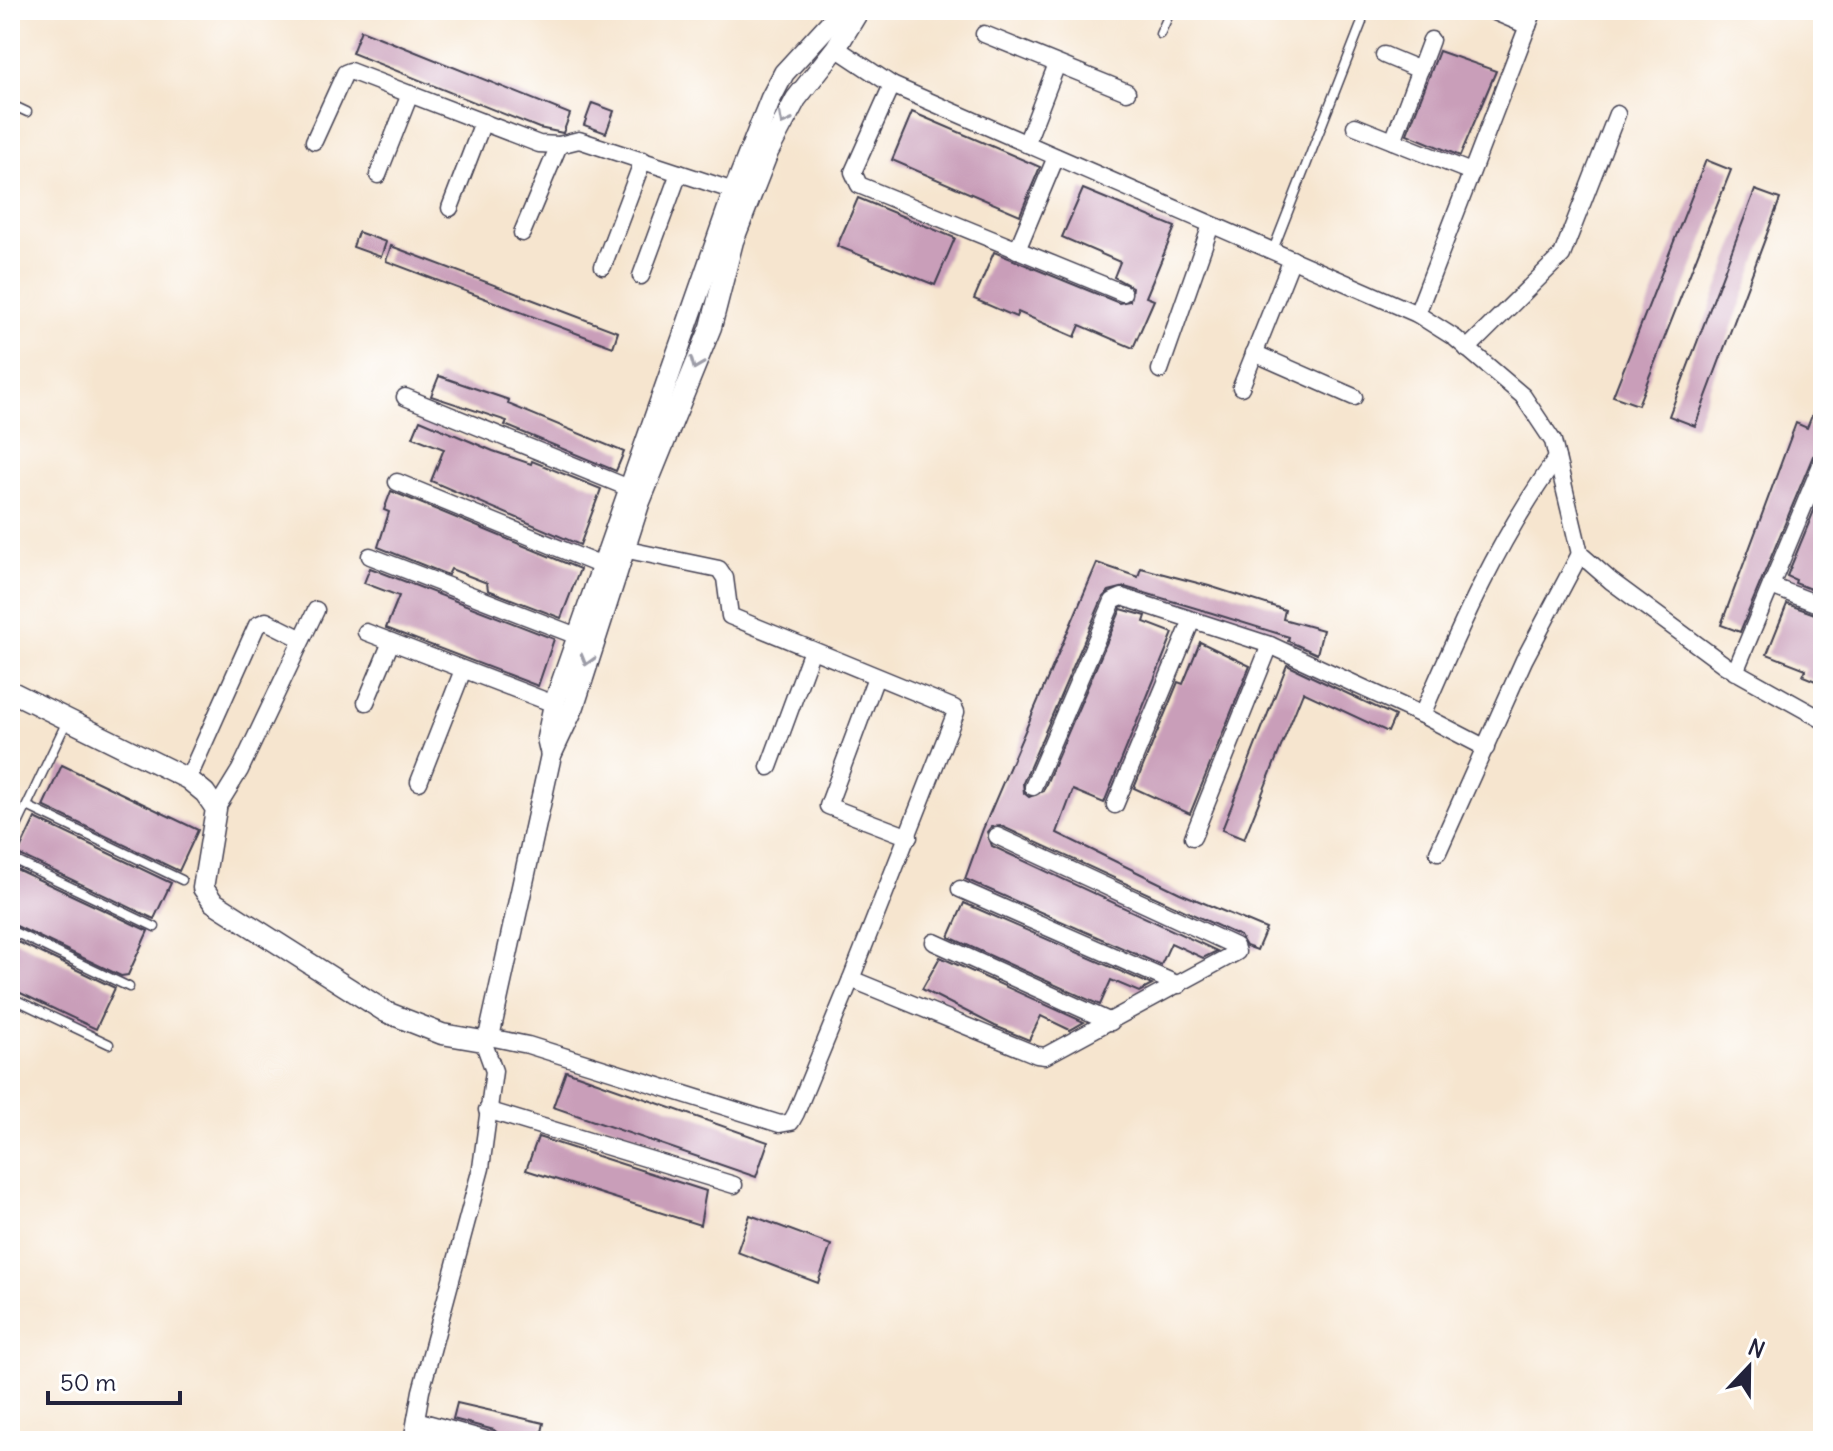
<svg xmlns="http://www.w3.org/2000/svg" width="1833" height="1451" viewBox="0 0 1833 1451" font-family="Delius,sans-serif">
<style>
.building{fill:#c99eb9}
.lines{fill:none;stroke-linecap:round;stroke-linejoin:round}
.service-casing{stroke:#423f51;stroke-width:11}
.minor-casing{stroke:#423f51;stroke-width:19}
.tertiary-casing{stroke:#423f51;stroke-width:23}
.service{stroke:#fff;stroke-width:8}
.minor{stroke:#fff;stroke-width:16}
.tertiary{stroke:#fff;stroke-width:20}
.oneway{stroke:#9c9ca7}
</style>
<rect width="100%" height="100%" fill="#fff"/>
<filter id="ink" filterUnits="userSpaceOnUse"><feTurbulence type="fractalNoise" baseFrequency=".0125" numOctaves="2"/><feDisplacementMap in="SourceGraphic" scale="16" xChannelSelector="R" yChannelSelector="G"/><feConvolveMatrix kernelMatrix="1 2 1 2 8 2 1 2 1" color-interpolation-filters="sRGB"/></filter>
<filter id="wash" filterUnits="userSpaceOnUse"><feTurbulence type="fractalNoise" baseFrequency=".006" numOctaves="4" result="noise"/><feDisplacementMap in="SourceGraphic" scale="32" xChannelSelector="R" yChannelSelector="G"/><feGaussianBlur stdDeviation="1.8" result="paint"/><feColorMatrix in="noise" values="0 0 0 0 0 0 0 0 0 0 0 0 0 0 0 0 0 1.4 0 .05"/><feComposite in="paint" operator="in"/></filter>
<g filter="url(#wash)">
<rect width="100%" height="100%" fill="#f6e5cf"/>
<g id="blocks">
<g class="building">
<path d="M361,30L570,114L563,133L539,128L352,53Z"/>
<path d="M1439,51L1496,71L1460,156L1407,134Z"/>
<path d="M592,103L614,111L606,133L584,125Z"/>
<path d="M912,112L1040,167L1020,215L892,160Z"/>
<path d="M1706,160L1731,170L1638,405L1613,396Z"/>
<path d="M1083,189L1175,227L1146,297L1154,300L1133,348L1080,325L1075,337L1018,312L1016,317L974,299L994,252L1119,303L1130,301L1132,287L1114,277L1120,262L1062,237Z"/>
<path d="M1755,190L1780,199L1695,426L1669,416Z"/>
<path d="M858,198L955,238L935,285L837,246Z"/>
<path d="M358,232L386,242L381,257L353,247Z"/>
<path d="M391,246L618,332L613,347L386,261Z"/>
<path d="M439,376L509,400L508,404L624,452L616,471L505,425L507,421L431,396Z"/>
<path d="M1823,388V449L1813,456L1740,632L1721,625L1796,423L1807,428Z"/>
<path d="M420,420L493,451L531,464L532,461L601,489L580,545L431,481L444,449L413,437Z"/>
<path d="M1823,489V594L1795,583L1796,580L1787,576Z"/>
<path d="M391,491L580,569L561,618L488,590L487,583L451,569L448,575L378,547L389,512L384,510Z"/>
<path d="M1097,563L1138,577L1141,568L1209,586L1285,610L1283,619L1323,630L1317,654L1288,641L1289,637L1212,613L1125,587L1109,591L1103,597L1023,783L1024,793L1029,797L1043,791L1121,609L1146,616L1144,622L1173,633L1104,803L1073,790L1057,833L1180,893L1266,929L1257,950L1246,946L1240,936L1001,826L991,827L987,832L992,846L1217,951L1203,958L1171,943L1161,965L965,879L983,829Z"/>
<path d="M370,568L554,639L538,686L386,628L399,596L364,583Z"/>
<path d="M1787,604L1823,617V684L1803,676L1806,669L1767,654Z"/>
<path d="M1200,642L1250,666L1190,814L1134,788L1178,682L1183,684Z"/>
<path d="M1287,665L1395,716L1388,732L1303,692L1244,839L1222,830Z"/>
<path d="M62,765L198,830L179,871L43,806Z"/>
<path d="M35,818L171,883L154,919L18,854Z"/>
<path d="M12,867L148,931L128,975L121,976L10,923Z"/>
<path d="M964,903L1152,985L1139,992L1111,980L1100,1005L949,937Z"/>
<path d="M10,938L115,988L96,1029L10,988Z"/>
<path d="M940,957L1084,1022L1070,1030L1041,1016L1029,1040L995,1026L922,989Z"/>
<path d="M566,1071L768,1142L756,1177L553,1107Z"/>
<path d="M538,1137L706,1191L700,1225L526,1170Z"/>
<path d="M750,1215L831,1245L818,1283L737,1252Z"/>
<path d="M457,1403L544,1423L540,1441L501,1436L494,1430L453,1419Z"/>
</g>
</g>
</g>
<g filter="url(#ink)">
<use href="#blocks" fill-opacity="0" stroke="#423f51" stroke-width="2"/>
<g class="lines">
<defs>
<g id="service">
<path d="M1160,34L1171,10"/>
<path d="M10,104L27,112"/>
<path d="M1273,250L1362,22L1357,10"/>
<path d="M27,806L182,880"/>
<path d="M10,841L67,721"/>
<path d="M10,858L155,927"/>
<path d="M10,930L129,987"/>
<path d="M10,997L109,1044"/>
</g>
<g id="minor">
<path d="M1490,10L1528,26"/>
<path d="M984,34L1127,92"/>
<path d="M836,48L892,85L1417,314L1455,338L1523,396L1553,441L1580,554L1611,581L1726,666L1823,720"/>
<path d="M1384,55L1420,70"/>
<path d="M892,85L853,172L859,185L1123,293"/>
<path d="M1355,126L1471,172"/>
<path d="M314,141L345,73L350,71L539,144L559,145L579,140L734,191"/>
<path d="M1393,141L1431,40"/>
<path d="M1026,144L1057,64"/>
<path d="M378,175L410,94"/>
<path d="M450,208L483,122"/>
<path d="M522,233L559,145"/>
<path d="M1017,250L1056,157"/>
<path d="M603,266L643,160"/>
<path d="M641,276L679,173"/>
<path d="M1417,314L1534,10"/>
<path d="M1467,349L1562,255L1617,114"/>
<path d="M1254,353L1354,397"/>
<path d="M1160,370L1211,225"/>
<path d="M1241,387L1292,259"/>
<path d="M405,397L629,488"/>
<path d="M397,482L602,566"/>
<path d="M623,549L719,569L725,578L730,616L954,708L956,712L851,979"/>
<path d="M370,556L577,636"/>
<path d="M1771,586L1823,606"/>
<path d="M366,632L554,704"/>
<path d="M1735,672L1823,460"/>
<path d="M876,677L828,806L909,837"/>
<path d="M366,702L391,642"/>
<path d="M1422,715C1461,624 1499,538 1557,458"/>
<path d="M769,767L812,650"/>
<path d="M188,779L257,625L266,621L302,639"/>
<path d="M419,782L463,670"/>
<path d="M1033,787L1113,601L1122,597L1270,645L1422,715L1486,748"/>
<path d="M1115,805L1192,620"/>
<path d="M216,809L240,770L316,610"/>
<path d="M1193,837L1270,645"/>
<path d="M1438,852L1524,660L1580,554"/>
<path d="M960,889L1179,985"/>
<path d="M934,942L1111,1022"/>
<path d="M489,1037L528,1045L780,1124L791,1122L796,1113L851,979L1037,1055L1045,1056L1237,952L1235,946L997,836"/>
<path d="M487,1110L734,1185"/>
<path d="M416,1420L491,1441"/>
<path d="M412,1441L421,1391L481,1168L494,1071L483,1041"/>
</g>
<g id="tertiary">
<path d="M10,691L188,779L205,793L216,809L203,888L213,902L386,1012L442,1034L483,1041L489,1037L551,755L574,706L639,504L711,327L733,241L768,152L796,99L836,48L859,10"/>
<path d="M551,755L547,738L554,704L734,191L771,98L784,73L842,10"/>
</g>
</defs>
<use href="#service" class="service-casing"/>
<use href="#minor" class="minor-casing"/>
<use href="#tertiary" class="tertiary-casing"/>
<use href="#service" class="service"/>
<use href="#minor" class="minor"/>
<use href="#tertiary" class="tertiary"/>
</g>
<defs><path id="oneway-chevron" d="M-2-3.5L2.5 0L-2 3.5" fill="none" stroke-width="1.6" stroke-linecap="round" stroke-linejoin="round" transform="scale(2)"/></defs>
<g class="oneway">
<use href="#oneway-chevron" transform="translate(784 120) rotate(118)"/>
<use href="#oneway-chevron" transform="translate(696 364) rotate(112)"/>
<use href="#oneway-chevron" transform="translate(587 660) rotate(106)"/>
</g>
</g>
<rect width="1833" height="1451" fill="none" stroke="#fff" stroke-width="40"/>
<g transform="translate(1749 1367) rotate(22)" stroke="#ffffff" stroke-width="6" paint-order="stroke">
<path d="M0-6L14 30L0 20L-14 30Z" fill="#22223b"/>
<text y="-12" font-size="22" font-weight="bold" text-anchor="middle" fill="#22223b">N</text>
</g>
<path d="M48 1391v12h132v-12" fill="none" stroke="#22223b" stroke-width="4"/>
<text x="60" y="1391" font-size="24" fill="#22223b" stroke="#ffffff" stroke-width="6" paint-order="stroke">50 m</text>
</svg>
